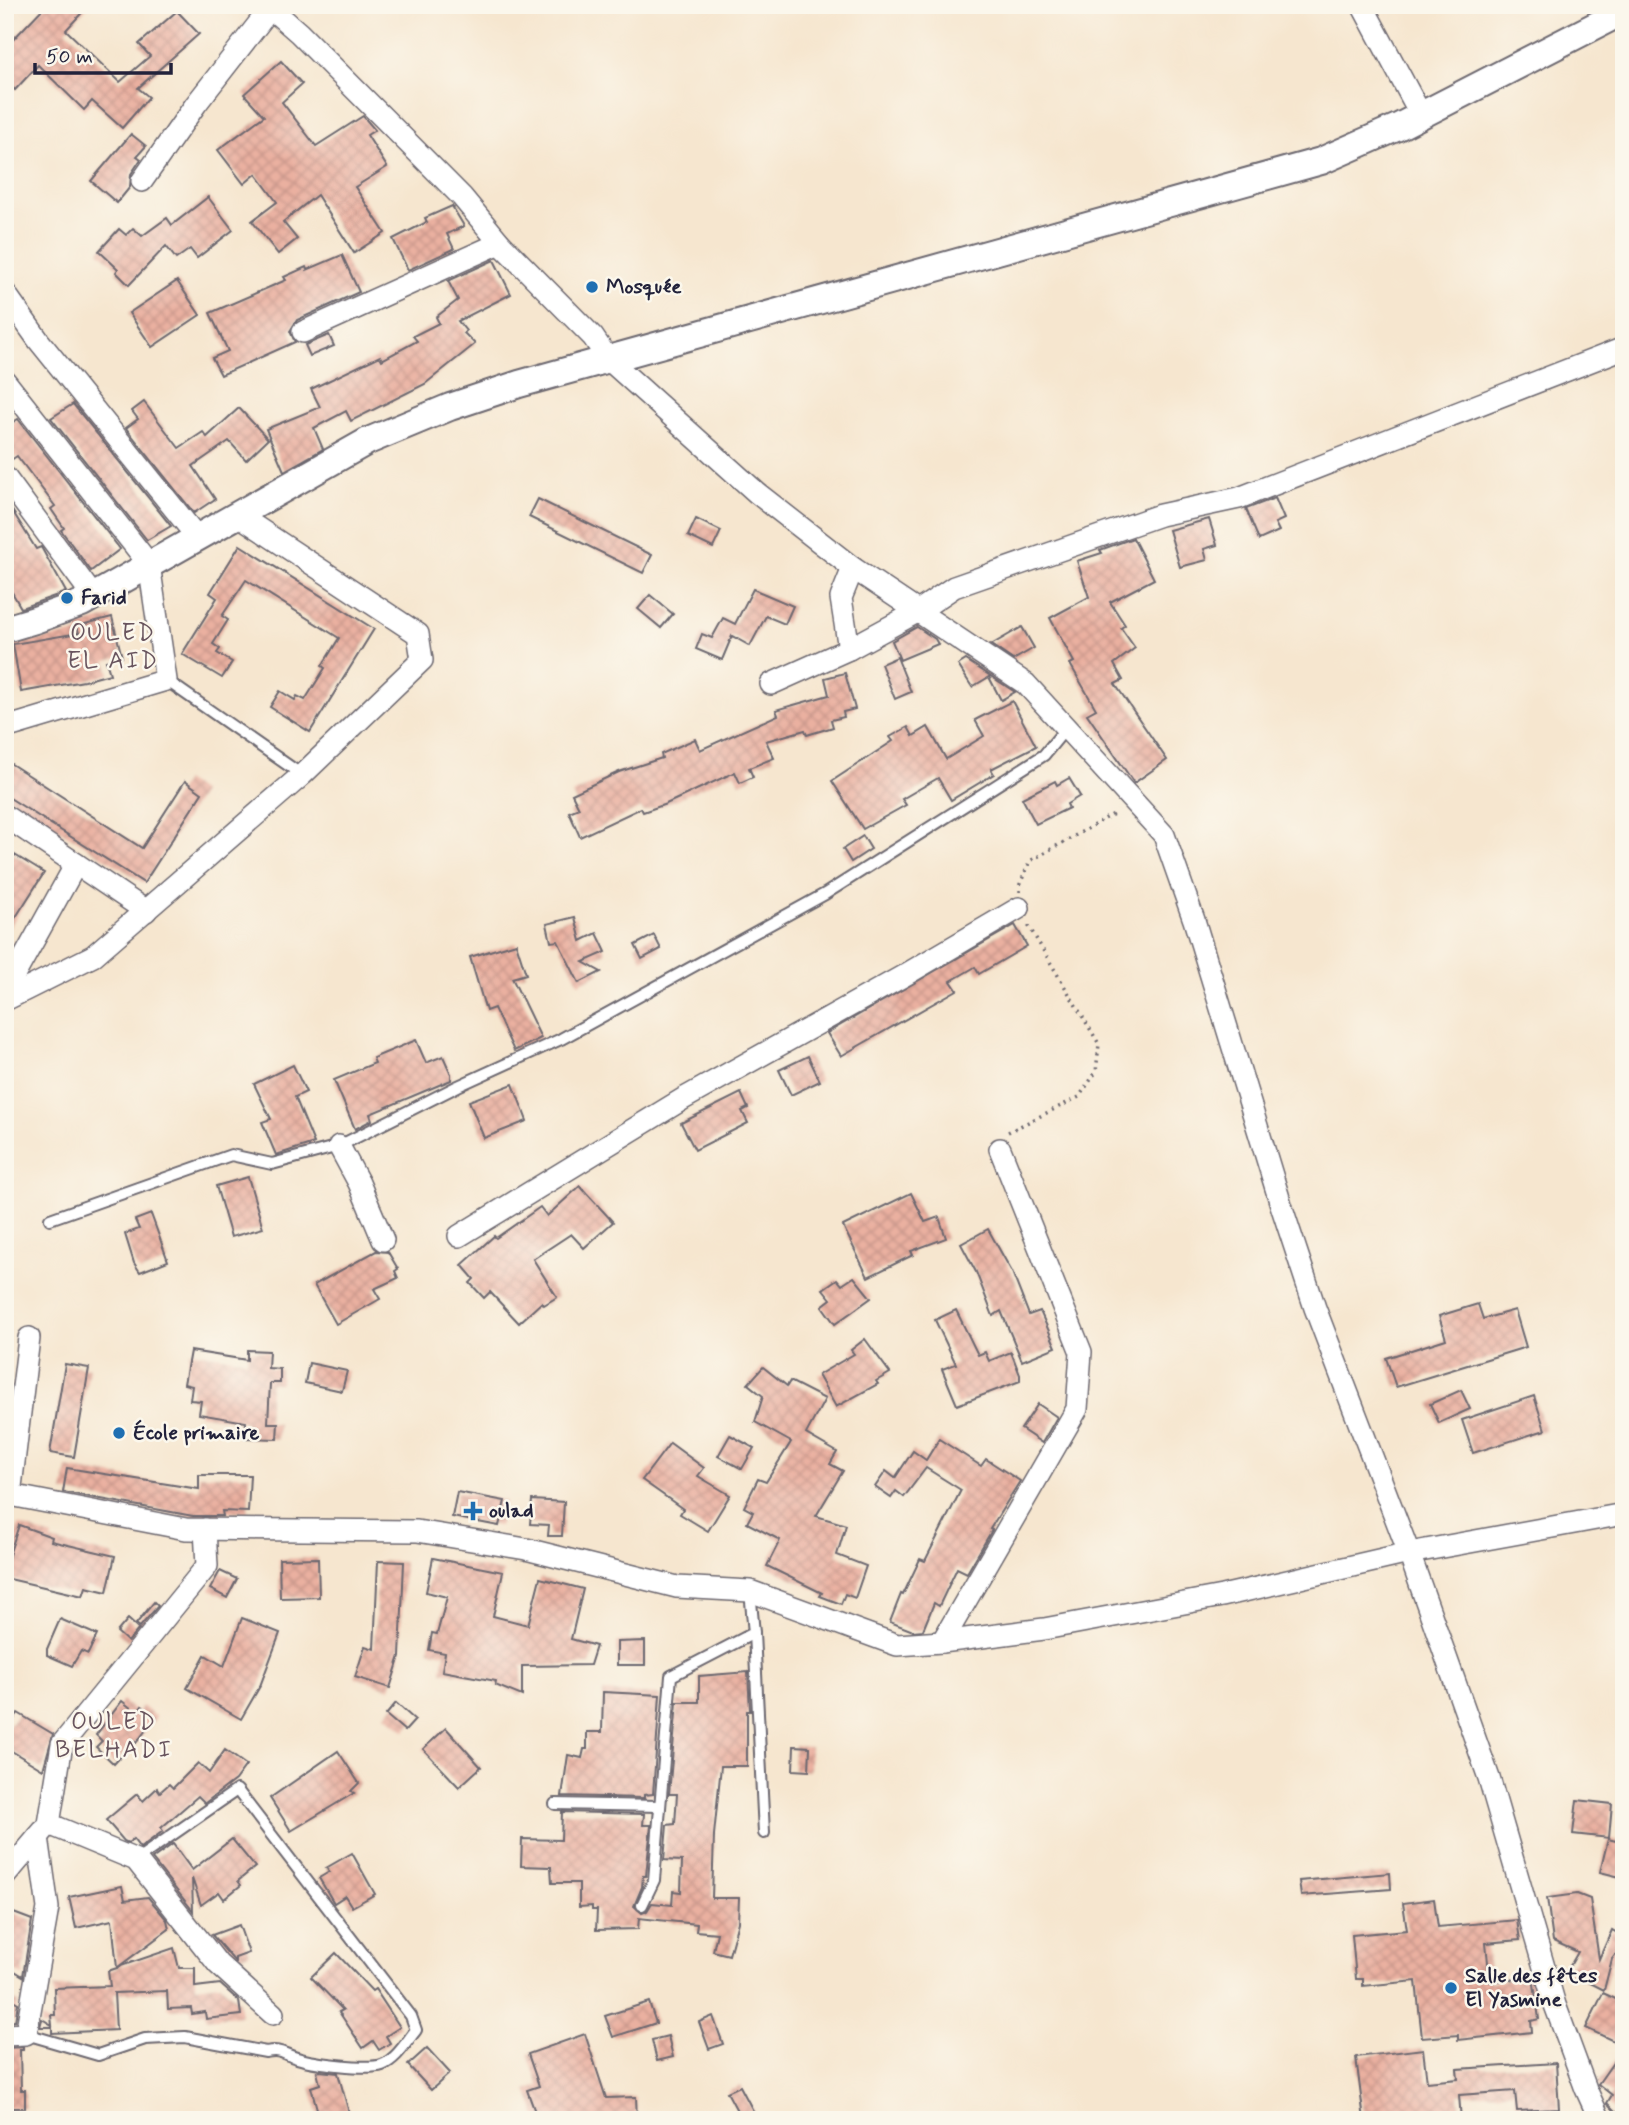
<svg xmlns="http://www.w3.org/2000/svg" width="1629" height="2125" viewBox="0 0 1629 2125" font-family="Mynerve,sans-serif">
<style>
.building{fill:url(#building-cross-hatch)}
.lines{fill:none;stroke-linecap:round;stroke-linejoin:round}
.service-casing{stroke:#6c676f;stroke-width:14}
.minor-casing{stroke:#6c676f;stroke-width:24}
.tertiary-casing{stroke:#6c676f;stroke-width:30}
.path{stroke:#6c676f;stroke-width:3.5;stroke-dasharray:2 5;stroke-linecap:butt}
.service{stroke:#fff;stroke-width:10}
.minor{stroke:#fff;stroke-width:21}
.tertiary{stroke:#fff;stroke-width:26}
.poi-dot{fill:#1f6fb2;stroke:#fbf7ec;stroke-width:2.5}
.labels{text-anchor:middle;dominant-baseline:central;stroke-width:5;stroke-linejoin:round;paint-order:stroke}
.poi-label{font-size:21px;font-weight:bold;fill:#22223b;stroke:#fbf7ec;text-anchor:start}
.quarter-label{font-size:24px;letter-spacing:2px;fill:#68545e;stroke:#fbf7ec}
</style>
<defs>
<pattern id="building-cross-hatch" width="8" height="8" patternUnits="userSpaceOnUse" patternTransform="scale(1.75)"><rect width="8" height="8" fill="#eab0a0"/><path d="M0 0l8 8M0 8l8-8" fill="none" stroke="#c8978b"/></pattern>
</defs>
<rect width="100%" height="100%" fill="#fbf7ec"/>
<filter id="ink" filterUnits="userSpaceOnUse"><feTurbulence type="fractalNoise" baseFrequency=".0143" numOctaves="2"/><feDisplacementMap in="SourceGraphic" scale="14" xChannelSelector="R" yChannelSelector="G"/><feConvolveMatrix kernelMatrix="1 2 1 2 8 2 1 2 1" color-interpolation-filters="sRGB"/></filter>
<filter id="wash" filterUnits="userSpaceOnUse"><feTurbulence type="fractalNoise" baseFrequency=".00686" numOctaves="4" result="noise"/><feDisplacementMap in="SourceGraphic" scale="28" xChannelSelector="R" yChannelSelector="G"/><feGaussianBlur stdDeviation="1.57" result="paint"/><feColorMatrix in="noise" values="0 0 0 0 0 0 0 0 0 0 0 0 0 0 0 0 0 1.4 0 .05"/><feComposite in="paint" operator="in"/></filter>
<g filter="url(#wash)">
<rect width="100%" height="100%" fill="#f6e6cf"/>
<g id="blocks">
<g class="building">
<path d="M46,5H89L66,30L120,82L150,56L139,44L177,11L199,34L138,88L149,97L122,128L92,101L84,110L38,65L15,90L5,81V48Z"/>
<path d="M281,61L302,84L282,102L316,146L363,116L375,130L367,135L387,167L355,187L385,233L354,253L317,195L283,222L297,239L278,254L252,221L277,202L256,174L244,184L218,150L264,116L244,94Z"/>
<path d="M131,134L146,146L137,156L141,159L131,174L130,187L117,203L91,181Z"/>
<path d="M208,197L233,230L197,258L190,249L176,259L166,246L129,285L116,272L118,269L99,251L119,229L126,235L133,228L142,236L167,218L172,225Z"/>
<path d="M452,206L464,226L447,234L454,249L408,270L393,239L427,222L425,218Z"/>
<path d="M342,255L359,292L297,320L290,331L295,342L221,375L212,358L228,351L210,313L286,280L284,277L306,267L307,270Z"/>
<path d="M494,260L511,294L458,321L466,331L464,333L475,344L425,384L351,421L346,411L314,428L323,449L284,471L266,429L320,407L311,389L380,356L382,360L417,341L413,336L439,323L436,317L458,300L448,281Z"/>
<path d="M177,281L200,315L152,347L129,313Z"/>
<path d="M329,335L334,346L310,356L305,345Z"/>
<path d="M144,402L179,448L203,432L207,437L239,408L268,439L246,460L229,441L193,466L215,499L194,513L126,428L138,419L132,411Z"/>
<path d="M73,404L171,526L147,540L51,418Z"/>
<path d="M18,419L120,549L91,571L61,530L64,528L51,509L55,506L17,456L5,464V427Z"/>
<path d="M1275,498L1284,519L1275,523L1279,531L1259,540L1246,509Z"/>
<path d="M5,499L36,549L41,547L66,592L21,608L5,580Z"/>
<path d="M538,499L652,555L643,573L529,517Z"/>
<path d="M696,519L721,531L713,548L688,536Z"/>
<path d="M1209,519L1217,545L1204,549L1207,560L1180,567L1169,530Z"/>
<path d="M1133,538L1154,579L1110,602L1125,625L1121,628L1135,648L1114,664L1123,680L1115,684L1167,760L1134,783L1087,714L1096,709L1070,664L1074,662L1050,618L1089,597L1077,561L1102,553L1100,550Z"/>
<path d="M240,545L374,629L310,732L270,707L280,691L295,700L297,696L305,700L325,668L322,666L339,638L246,580L222,616L228,620L213,644L220,649L217,653L232,662L222,678L182,654L217,598L210,593Z"/>
<path d="M753,589L793,606L785,624L766,616L750,646L732,636L722,660L696,649L702,634L712,638L723,618L735,624Z"/>
<path d="M650,595L673,614L661,628L638,609Z"/>
<path d="M112,617L122,657L106,661L110,674L84,681L21,692L13,644L79,633L77,626Z"/>
<path d="M917,627L935,639L938,644L900,660L892,641Z"/>
<path d="M1022,627L1034,648L1013,660L991,645Z"/>
<path d="M897,657L911,692L895,699L881,664Z"/>
<path d="M966,660L1015,692L1001,700L989,677L972,687L958,665Z"/>
<path d="M845,673L855,709L843,712L844,717L831,720L833,727L807,735L805,730L766,741L774,758L749,768L753,777L740,783L735,772L666,804L643,812L641,808L580,837L569,812L579,808L572,794L619,772L662,758L661,754L695,739L700,750L778,715L776,710L829,695L825,678Z"/>
<path d="M1012,701L1036,746L991,769L994,774L951,800L938,778L902,799L906,805L863,829L832,781L893,741L890,737L908,727L913,736L928,727L946,759L984,736L975,720Z"/>
<path d="M5,760L142,848L185,781L202,793L144,883L5,795Z"/>
<path d="M1069,778L1080,796L1067,804L1069,808L1036,824L1022,798L1055,781L1057,785Z"/>
<path d="M863,836L871,849L851,862L843,849Z"/>
<path d="M5,849L44,873L5,934Z"/>
<path d="M575,917L581,941L597,933L606,952L583,962L601,972L579,983L558,941L551,942L547,924Z"/>
<path d="M1015,925L1027,946L979,974L975,967L951,981L957,990L841,1056L827,1033Z"/>
<path d="M654,935L661,949L642,959L635,945Z"/>
<path d="M516,943L526,974L512,978L541,1038L514,1051L494,1008L486,1011L470,957Z"/>
<path d="M416,1040L426,1063L443,1056L451,1074V1080L370,1114L372,1120L355,1129L334,1080L375,1063L373,1058Z"/>
<path d="M808,1056L820,1081L791,1095L779,1070Z"/>
<path d="M293,1065L306,1092L295,1097L314,1143L276,1155L262,1122L271,1119L254,1084Z"/>
<path d="M513,1084L527,1121L484,1138L469,1101Z"/>
<path d="M741,1093L748,1108L742,1111L748,1123L695,1150L681,1123Z"/>
<path d="M248,1177L263,1228L231,1237L216,1186Z"/>
<path d="M580,1186L613,1222L584,1248L571,1234L533,1259L557,1297L544,1305L542,1302L519,1323L490,1292L484,1298L470,1283L474,1279L462,1265L494,1236L496,1238L540,1207L547,1216Z"/>
<path d="M911,1193L925,1222L939,1217L946,1238L911,1251L913,1255L868,1277L843,1226Z"/>
<path d="M151,1214L168,1261L140,1272L134,1263L125,1234L139,1229L135,1220Z"/>
<path d="M988,1229L1012,1272L1029,1315L1040,1311L1056,1347L1022,1361L1001,1311L993,1316L976,1272L961,1244Z"/>
<path d="M376,1251L388,1252L398,1269L395,1271L398,1278L374,1289L380,1299L336,1324L314,1285Z"/>
<path d="M854,1277L871,1298L835,1324L822,1306L831,1299L823,1289L837,1279L842,1285Z"/>
<path d="M1478,1304L1483,1319L1515,1310L1526,1347L1396,1387L1386,1358L1446,1339L1439,1316Z"/>
<path d="M956,1310L978,1355L985,1352L989,1361L1011,1352L1020,1375V1381L957,1405L942,1369L956,1364L935,1320Z"/>
<path d="M865,1339L890,1373L876,1381L878,1384L836,1407L818,1375L854,1354L851,1350Z"/>
<path d="M247,1350L269,1351L268,1368L280,1369V1383H270L268,1423H278L277,1439L245,1438L246,1422L199,1414L201,1401L190,1400L192,1386L184,1384L190,1351L247,1360Z"/>
<path d="M309,1363L347,1371L342,1391L305,1383Z"/>
<path d="M65,1364L89,1368L74,1457L50,1453Z"/>
<path d="M763,1367L787,1386L790,1381L825,1399L806,1434L837,1452L830,1464L843,1471L816,1516L846,1525L837,1555L866,1566L855,1598L845,1594L841,1604L820,1596L822,1593L767,1566L780,1540L747,1523L753,1512L744,1507L758,1479L766,1482L791,1442L755,1422L763,1396L748,1384Z"/>
<path d="M1461,1390L1470,1409L1439,1423L1430,1404Z"/>
<path d="M1534,1396L1545,1430L1473,1453L1462,1420Z"/>
<path d="M1038,1404L1057,1417L1042,1443L1021,1429Z"/>
<path d="M730,1435L754,1448L742,1469L718,1456Z"/>
<path d="M939,1439L981,1466L986,1459L1020,1481L990,1529L992,1530L967,1573L957,1568L939,1606L934,1603L923,1630L913,1631L890,1622L901,1594L903,1595L920,1559L925,1561L961,1490L926,1468L904,1497L896,1491L891,1498L875,1487L886,1471L895,1478L913,1451L926,1460Z"/>
<path d="M670,1443L704,1468L698,1476L730,1495L708,1531L680,1514L683,1509L642,1480Z"/>
<path d="M67,1468L199,1489V1475H250L248,1512L222,1511L223,1516H193L63,1492Z"/>
<path d="M457,1492L505,1501L499,1526L452,1517Z"/>
<path d="M532,1500L564,1502L562,1536H548L549,1525L530,1524Z"/>
<path d="M19,1525L52,1537L51,1541L115,1556L107,1592L86,1587L83,1596L5,1578V1567Z"/>
<path d="M318,1558L319,1597L280,1598L279,1559Z"/>
<path d="M433,1558L503,1572L493,1616L528,1625L540,1578L583,1589L571,1639L596,1646L590,1665L522,1666V1696L495,1685L496,1681L442,1671L445,1653L429,1650L432,1633L437,1634L447,1597L426,1592Z"/>
<path d="M378,1561L404,1562L400,1656L390,1688L355,1677L365,1646L374,1649Z"/>
<path d="M220,1571L237,1579L227,1598L210,1589Z"/>
<path d="M154,1602L158,1606L140,1627L136,1624Z"/>
<path d="M242,1618L280,1633L260,1686L241,1719L187,1688L205,1655L224,1666Z"/>
<path d="M60,1619L97,1635L88,1654L81,1651L72,1666L47,1655V1649Z"/>
<path d="M128,1619L139,1629L128,1642L117,1632Z"/>
<path d="M645,1641V1665H617V1642Z"/>
<path d="M748,1672L750,1711H747V1766H721L714,1835L712,1898H739L738,1922L729,1955L713,1951L717,1933L696,1931L697,1924L639,1918L638,1929L596,1930L597,1910H592V1906L579,1907V1883H552L551,1867L521,1866L522,1839L561,1840L562,1812L644,1814L643,1825H651L646,1876H643L642,1887L634,1906L642,1913L647,1911L652,1903L672,1905L673,1891L681,1892L682,1861L664,1860L667,1825L675,1824L677,1794H669L677,1702H699V1676Z"/>
<path d="M603,1692L660,1695L653,1794L644,1795V1798L562,1796L568,1755L582,1758L584,1749H587V1732H602Z"/>
<path d="M122,1701L137,1713L142,1706L156,1717L136,1743L134,1742L114,1764L96,1747L102,1741L96,1735Z"/>
<path d="M396,1703L415,1720L405,1731L386,1715Z"/>
<path d="M18,1713L53,1734L43,1770L5,1747V1733Z"/>
<path d="M446,1728L481,1767L459,1787L423,1749Z"/>
<path d="M794,1746L810,1747L809,1771L793,1770Z"/>
<path d="M225,1750L246,1765L235,1780L205,1803L198,1796L161,1828L163,1831L140,1848L133,1839L128,1843L124,1841L106,1820L137,1794L143,1801L157,1788L160,1792L169,1784L173,1788L198,1763L209,1773Z"/>
<path d="M338,1751L359,1783L351,1791L354,1793L291,1831L270,1798Z"/>
<path d="M1577,1800L1612,1804L1609,1838L1573,1834Z"/>
<path d="M232,1839L255,1867L238,1881L241,1885L224,1899L219,1892L201,1905L192,1878L193,1911L152,1859L173,1844L192,1870Z"/>
<path d="M1608,1839L1624,1843V1878L1600,1872Z"/>
<path d="M352,1853L375,1894L352,1907L345,1896L334,1903L319,1878L329,1872L326,1868Z"/>
<path d="M1390,1873L1391,1889L1301,1896L1299,1881Z"/>
<path d="M122,1886L125,1900L148,1897L167,1920L169,1929L118,1967L174,1948L179,1968H195V1987L220,1984L239,2001L241,2015L206,2019L205,2012L192,2014L191,2008L168,2009L167,1991L114,1993L116,2030L52,2033V2027H40L42,2019L52,2025L51,2015H55L54,1988L110,1986L108,1971L117,1968L112,1920L76,1928L69,1897Z"/>
<path d="M1577,1894L1590,1899L1599,1959L1612,1930L1624,1937V1944L1612,1959L1604,1990L1567,1971L1578,1952L1553,1941L1547,1898Z"/>
<path d="M1434,1899L1438,1927L1517,1920L1520,1940L1486,1943L1490,1982L1533,1977L1539,2019L1531,2021L1532,2032L1458,2040V2035L1422,2038L1416,1981L1363,1986V1979H1356L1352,1935L1407,1930L1403,1903Z"/>
<path d="M11,1912L32,1920L23,1976L5,1965V1926Z"/>
<path d="M239,1925L249,1953L235,1958V1962L212,1935Z"/>
<path d="M336,1953L372,1991L375,1989L400,2027L386,2036L390,2043L379,2050L373,2041L363,2048L339,2012L343,2010L311,1977Z"/>
<path d="M1603,1993L1624,2003V2046L1586,2028Z"/>
<path d="M5,1995L18,2003L15,2021L5,2022Z"/>
<path d="M649,2002L656,2023L613,2037L605,2016Z"/>
<path d="M713,2016L723,2044L709,2049L699,2022Z"/>
<path d="M585,2034L606,2098L636,2097L637,2120H538L527,2090L539,2086L528,2054Z"/>
<path d="M668,2036L673,2057L657,2061L652,2040Z"/>
<path d="M23,2047V2050H20L21,2090H25V2108H5V2048Z"/>
<path d="M1624,2047V2104L1617,2113L1607,2103L1612,2095L1598,2084Z"/>
<path d="M427,2048L450,2073L431,2090L408,2065Z"/>
<path d="M1423,2049L1427,2082L1458,2079L1457,2069L1556,2063L1559,2109L1517,2111L1515,2091L1459,2095L1461,2120H1364L1356,2057Z"/>
<path d="M320,2071L338,2073L351,2120H320L311,2087L320,2084L317,2072Z"/>
<path d="M740,2086L758,2120H742L727,2092Z"/>
</g>
</g>
</g>
<g filter="url(#ink)">
<use href="#blocks" fill-opacity="0" stroke="#6c676f" stroke-width="2"/>
<g class="lines">
<defs>
<g id="service">
<path d="M166,680L302,775"/>
<path d="M50,1219L231,1155L272,1164L339,1146L458,1086L561,1039L825,894L1044,755L1066,728"/>
<path d="M754,1633L764,1833"/>
<path d="M555,1804L660,1806"/>
<path d="M642,1905L654,1880L671,1676L754,1633L750,1591"/>
<path d="M26,2034L98,2055L145,2039L185,2037L266,2052C281,2049 283,2054 297,2058C313,2063 367,2070 382,2065C397,2059 406,2042 416,2030L411,2016L237,1790L136,1860"/>
</g>
<g id="minor">
<path d="M267,5L299,33L462,197L500,243L593,337L608,359L757,493L853,568L1026,684L1164,835L1194,920L1282,1208L1315,1308L1409,1553L1489,1778L1555,2005L1586,2089L1600,2120"/>
<path d="M1362,5L1421,115"/>
<path d="M142,181L196,104L270,9"/>
<path d="M5,293L39,341L197,537"/>
<path d="M303,332L500,243"/>
<path d="M5,381L149,564L166,680L5,728"/>
<path d="M5,477L93,596"/>
<path d="M849,649L841,598L853,568"/>
<path d="M771,684L849,649L917,612L954,587L1160,515L1239,498L1624,348"/>
<path d="M5,816L146,911"/>
<path d="M5,992L76,864"/>
<path d="M5,1000L93,956L302,775L422,660L418,634L238,515"/>
<path d="M339,1146L359,1183L383,1240"/>
<path d="M459,1236L683,1099L905,975L1019,908"/>
<path d="M5,1494L186,1529L417,1531L526,1549L677,1587L750,1591L897,1645L942,1642L1044,1629L1222,1596L1409,1553L1624,1514"/>
<path d="M10,1495L29,1338"/>
<path d="M205,1529L207,1566L62,1744L49,1824L136,1860L218,1964L273,2014"/>
<path d="M942,1642L1077,1409L1081,1352L1000,1149"/>
<path d="M5,1876L43,1831"/>
<path d="M5,2035L26,2034L48,1908L38,1837"/>
</g>
<path id="tertiary" d="M5,629L35,620L82,603L368,441L450,407L519,384L1321,161L1398,127L1624,11"/>
</defs>
<use href="#service" class="service-casing"/>
<use href="#minor" class="minor-casing"/>
<use href="#tertiary" class="tertiary-casing"/>
<g class="path">
<path d="M1020,892V884L1030,861L1117,812"/>
<path d="M1008,1132L1079,1097L1096,1072L1099,1044L1028,925"/>
</g>
<use href="#service" class="service"/>
<use href="#minor" class="minor"/>
<use href="#tertiary" class="tertiary"/>
</g>
</g>
<g class="poi-dot">
<circle cx="592" cy="287" r="7"/>
<circle cx="67" cy="598" r="7"/>
<circle cx="119" cy="1433" r="7"/>
<path d="M469.5 1500.5h7v7h7v7h-7v7h-7v-7h-7v-7h7z"/>
<circle cx="1451" cy="1988" r="7"/>
</g>
<g class="labels">
<g class="poi-label">
<text x="606" y="287">Mosquée</text>
<text x="81" y="598">Farid</text>
<text x="133" y="1433">École primaire</text>
<text x="489" y="1511">oulad</text>
<text x="1465" y="1976">Salle des fêtes<tspan x="1465" dy="24">El Yasmine</tspan></text>
</g>
<g class="quarter-label">
<text x="113" y="633">OULED<tspan x="113" dy="28">EL AID</tspan></text>
<text x="114" y="1722">OULED<tspan x="114" dy="28">BELHADI</tspan></text>
</g>
</g>
<rect width="1629" height="2125" fill="none" stroke="#fbf7ec" stroke-width="28"/>
<path d="M35 63v10h136v-10" fill="none" stroke="#22223b" stroke-width="3.5"/>
<text x="46" y="63" font-size="21" fill="#22223b" stroke="#fbf7ec" stroke-width="5" paint-order="stroke">50 m</text>
</svg>
